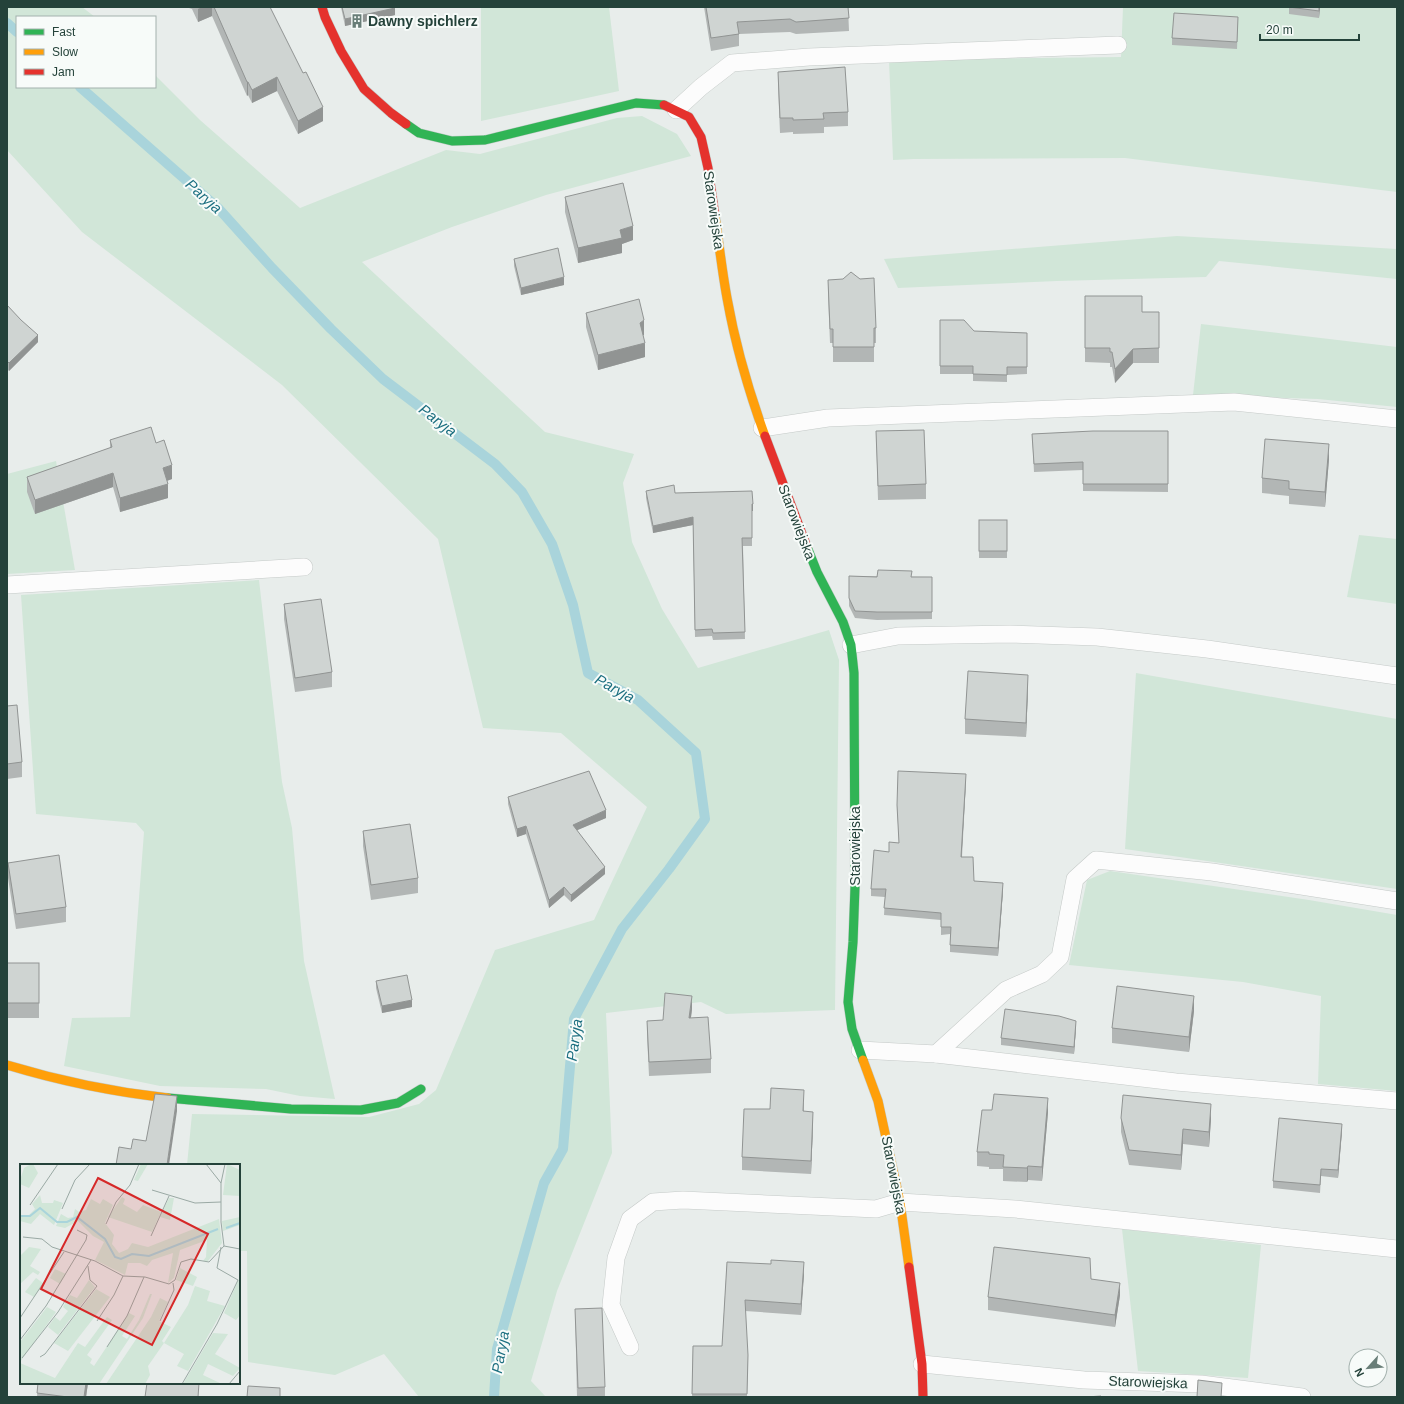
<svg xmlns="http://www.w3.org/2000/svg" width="1404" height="1404" viewBox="0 0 1404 1404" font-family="Arial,sans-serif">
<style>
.green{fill:#d1e6d8}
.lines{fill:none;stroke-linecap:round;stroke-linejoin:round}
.stream{stroke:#a9d4db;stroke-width:10}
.lane-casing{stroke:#c5cac8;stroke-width:18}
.fast-casing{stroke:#c3cbc8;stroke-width:10}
.slow-casing{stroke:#c3cbc8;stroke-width:10}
.jam-casing{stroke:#c3cbc8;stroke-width:10}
.lane{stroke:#fcfcfc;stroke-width:17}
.fast{stroke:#30b455;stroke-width:9}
.slow{stroke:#ff9f0a;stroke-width:9}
.jam{stroke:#e5322d;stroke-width:9}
.wall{fill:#b2b6b5}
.shaded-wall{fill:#919493}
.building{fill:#cfd4d2;stroke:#919493}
.labels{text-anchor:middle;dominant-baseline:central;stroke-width:4;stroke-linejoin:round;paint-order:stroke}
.poi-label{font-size:14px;font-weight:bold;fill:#24423a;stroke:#f7fbf9;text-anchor:start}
.street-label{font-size:14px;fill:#24423a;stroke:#f7fbf9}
.water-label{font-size:15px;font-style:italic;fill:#1c6f80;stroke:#f7fbf9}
.inset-river{fill:none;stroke:#a9d4db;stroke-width:2}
.inset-road{fill:none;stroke:#9aa9a4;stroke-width:1}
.view{fill:#d62828;fill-opacity:0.15;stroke:#d62828;stroke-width:2}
.inset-edge{fill:none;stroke:#24423a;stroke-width:2}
</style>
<rect width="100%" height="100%" fill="#e8edeb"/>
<g class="green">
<path d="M7,7H82L95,17H17V87H155V75L200,120L300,208L446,150L480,154L617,118L642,116L677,134L691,156L546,195L452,227L362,262L545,432L634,454L623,483L632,542L662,609L698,668L829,630L839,660L835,1010L726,1014L701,1002L606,1013L612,1153L557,1291L531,1381L546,1397H419L384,1354L335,1375L248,1362L247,1251H239V1165H187L192,1114L369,1117L419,1104L436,1090L495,950L594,920L647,807L561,733L483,728L438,539L282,385L82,232L7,150Z"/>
<path d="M481,7H609L619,91L481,121Z"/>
<path d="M1123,7H1397V192L1125,158L914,159L893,160L889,60L1121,57Z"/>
<path d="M1177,236L1397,249V279L1219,261L1206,277L1057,281L898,288L884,259Z"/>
<path d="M1201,324L1397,347V407L1318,399L1193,395Z"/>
<path d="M56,461L75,570L7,574V474Z"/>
<path d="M1359,535L1397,539V604L1347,597Z"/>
<path d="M259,580L282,782L292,828L304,961L335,1099L300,1096L266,1089L160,1086L64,1066L72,1018L130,1017L144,832L136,823L36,814L21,595Z"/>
<path d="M1136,673L1397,719V889L1125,849Z"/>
<path d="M1110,871L1309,900L1397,915V1091L1318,1084L1321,996L1243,982L1069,965L1087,880Z"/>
<path d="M1122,1229L1261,1245L1248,1378L1138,1371Z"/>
</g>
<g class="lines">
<g class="stream">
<path d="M7,23L17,32"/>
<path d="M80,87L219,209L272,268L331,329L383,379L495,464L522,492L552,544L573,605L588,673L638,700L696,753L705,819L669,869L622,929L574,1019L563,1149L544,1183L497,1349L494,1397"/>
</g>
<defs>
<g id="lane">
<path d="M676,110L701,87L732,63L809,57L1118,45"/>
<path d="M762,428L828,418L1234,402L1397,419"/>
<path d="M7,585L304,567"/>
<path d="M851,645L898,636L1010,634L1097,637L1207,649L1397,676"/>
<path d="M860,1050L936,1054L1176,1082L1397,1101"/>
<path d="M936,1054L1006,990L1042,974L1060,957L1075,879L1096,860L1212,872L1397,901"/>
<path d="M630,1347L611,1305L616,1258L630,1219L653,1202L683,1200L876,1209L900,1202L1015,1209L1397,1249"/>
<path d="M922,1364L1084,1380L1201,1384L1302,1397"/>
</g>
<g id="fast">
<path d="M406,124L419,133L452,141L485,140L636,103L664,105"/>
<path d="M807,547L817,572L843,622L851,645L854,673L855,887L853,942L848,1002L852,1029L863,1060"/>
<path d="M168,1098L291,1109L361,1110L398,1103L421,1089"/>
</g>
<g id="slow">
<path d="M715,216C719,243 722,271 727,298C735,343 749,392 765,436"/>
<path d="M863,1060L878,1101L900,1202L909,1267"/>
<path d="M7,1065C60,1081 113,1092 168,1098"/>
</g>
<g id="jam">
<path d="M322,7L325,17L341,51L364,89L391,113L406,124"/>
<path d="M664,105L689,117L701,137L708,168L715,216"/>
<path d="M765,436L807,547"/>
<path d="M909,1267L922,1364L923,1397"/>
</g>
</defs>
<use href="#lane" class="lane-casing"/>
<use href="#fast" class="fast-casing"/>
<use href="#slow" class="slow-casing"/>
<use href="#jam" class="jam-casing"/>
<use href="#lane" class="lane"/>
<use href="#fast" class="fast"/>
<use href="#slow" class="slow"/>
<use href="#jam" class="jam"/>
</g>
<g class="wall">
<path d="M186,7H270L323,121L298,134L277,91L252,103L248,95L247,96L212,16L198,22L192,9Z"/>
<path d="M341,7H394L395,15L345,26Z"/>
<path d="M704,7H848L849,31L796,34L790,32L739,34V46L711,51Z"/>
<path d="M1289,7H1320L1319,18L1289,14Z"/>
<path d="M1238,17L1237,49L1172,45V38Z"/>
<path d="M778,72L848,112V126L824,127V133L793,134V132L780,133L778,86Z"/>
<path d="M565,197L633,240L622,244V253L578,263L565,212Z"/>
<path d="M514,259L564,285L521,295L514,266Z"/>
<path d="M828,280L876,328V343H874V362H833V343H830L828,294Z"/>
<path d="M1085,296L1142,312H1159V363H1133L1115,383L1112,367H1110V363L1085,362Z"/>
<path d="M7,305L38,342L9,371L7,369Z"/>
<path d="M586,313L644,335H643L645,357L598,370L586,327Z"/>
<path d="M940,320L974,331L1027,333V374L1007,375V382L973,381V374H940Z"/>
<path d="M876,431L926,484V499L878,500Z"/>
<path d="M1168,431V492L1083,491V470L1034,472L1032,434Z"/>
<path d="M110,440L156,443L172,479L167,481L168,498L120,512L113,487L35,514L27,492V477L110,448Z"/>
<path d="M1329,459L1325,507L1289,504V496L1262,493V478Z"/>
<path d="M646,491L675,493L753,511H752V546H743L745,639L713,640L712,636L695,637L693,525L653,533L646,498Z"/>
<rect x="979" y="520" width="28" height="38"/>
<path d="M849,576L932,577V619L877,620L855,618L849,606Z"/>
<path d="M284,604L332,672V687L295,692L284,619Z"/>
<path d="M1028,690L1026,737L965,734V719Z"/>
<path d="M7,706L22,762V777L7,779Z"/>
<path d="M966,781L962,857L974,881L1003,891L998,956L950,952V934L941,935V920L884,915L885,897L871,896V889L889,852L899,843L897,805Z"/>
<path d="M508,797L606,818L577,830L605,874L571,902L564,895L549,908L526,834L517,837L508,804Z"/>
<path d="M363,831L418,878V893L371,900L363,846Z"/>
<path d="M8,863L66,907V922L16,929L8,878Z"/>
<rect x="7" y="963" width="32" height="55"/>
<path d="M376,981L412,1007L382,1013L376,988Z"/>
<path d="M692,1009L691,1018L711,1059V1073L649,1076L647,1035V1021L663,1020Z"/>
<path d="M1194,1011L1189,1052L1112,1043V1028Z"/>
<path d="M1076,1028L1074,1054L1001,1045V1038Z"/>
<path d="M804,1103V1111L813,1125L811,1174L742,1170V1157L770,1109Z"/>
<path d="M1048,1112L1042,1181L1028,1180L1027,1182L1003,1181V1169H989V1167L977,1166V1152Z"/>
<path d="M1121,1118L1211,1119L1209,1147L1183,1144L1181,1170L1129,1165L1121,1132Z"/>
<path d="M1342,1131L1338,1178L1321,1176L1320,1193L1273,1188V1181Z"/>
<path d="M727,1262L804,1274L801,1315L745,1311L748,1366L747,1397H692L693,1346H722Z"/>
<path d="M1091,1279L1120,1295L1115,1327L988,1310V1297Z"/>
<path d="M575,1309L605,1387V1397H577Z"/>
<path d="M38,1383H88L86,1397H37Z"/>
</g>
<g class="shaded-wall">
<path d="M202,7H212V16L198,22V9Z"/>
<path d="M1319,7H1320L1319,18Z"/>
<path d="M395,8V15L345,26V19Z"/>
<path d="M277,77V91L252,103V90Z"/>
<path d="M247,82H248V95L247,96Z"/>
<path d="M323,107V121L298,134V121Z"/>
<path d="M633,226V240L622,244V253L578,263V248L620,230Z"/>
<path d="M564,277V285L521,295V288Z"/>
<path d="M644,320V335L640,337V323Z"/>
<path d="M38,335V342L9,371V363Z"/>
<path d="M645,343V357L598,370V355Z"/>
<path d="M1133,349V363L1115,383V369Z"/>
<path d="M1329,444V459L1325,507V492Z"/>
<path d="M172,465V479L163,482V468Z"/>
<path d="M113,473V487L35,514V500Z"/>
<path d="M168,484V498L120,512V498Z"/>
<rect x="752" y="504" width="1" height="7"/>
<path d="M693,517V525L653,533V526Z"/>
<path d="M1028,675V690L1026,737V723Z"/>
<path d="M966,774V781L961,865V857Z"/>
<path d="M606,810V818L573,832V825Z"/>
<path d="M526,826V834L517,837V829Z"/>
<path d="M605,867V874L571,902V895Z"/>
<path d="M1003,883V891L998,956V948Z"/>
<path d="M564,887V895L549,908V900Z"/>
<path d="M692,996V1009L689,1032V1018Z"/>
<path d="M1194,996V1011L1189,1052V1037Z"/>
<path d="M412,1000V1007L382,1013V1006Z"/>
<path d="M1076,1021V1028L1074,1054V1047Z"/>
<path d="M177,1096V1111L169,1165H167Z"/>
<path d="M1048,1098V1112L1042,1181V1167Z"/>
<path d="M1211,1104V1119L1209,1147V1132Z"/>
<path d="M813,1112V1125L811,1174V1161Z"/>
<path d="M1342,1124V1131L1338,1178V1170Z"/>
<path d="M1183,1129V1144L1181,1170V1155Z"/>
<path d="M1028,1166V1180L1027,1182V1168Z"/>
<path d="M804,1262V1274L801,1315V1304Z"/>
<path d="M1120,1283V1295L1115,1327V1315Z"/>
<path d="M86,1383H88L86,1397H84Z"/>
</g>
<g class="building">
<path d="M214,7H270L303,73L306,72L323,107L298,121L277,77L252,90L248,82H247Z"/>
<path d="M342,7H394L395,8L345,19Z"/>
<path d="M706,7H848L849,18L796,22L790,19L737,22L739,34L711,38Z"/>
<path d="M1289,7H1319V11Z"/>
<path d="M1174,13L1238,17L1237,42L1172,38Z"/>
<path d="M845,67L848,112L823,113L824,119L793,120V118H780L778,72Z"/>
<path d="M623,183L633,226L620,230L622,238L578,248L565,197Z"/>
<path d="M558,248L564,277L521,288L514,259Z"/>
<path d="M851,272L860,279L874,278L876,328H874V347H833V329H830L828,280L843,279Z"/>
<path d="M1085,296H1142V312H1159V348L1133,349L1115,369L1112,352H1110V348H1085Z"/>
<path d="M639,299L644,320L640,323L645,343L598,355L586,313Z"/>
<path d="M7,305L21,320L38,335L9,363L7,361Z"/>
<path d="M940,320H964L974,331L1027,333V367H1007V375L973,374V366H940Z"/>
<path d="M151,427L156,443L164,440L172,465L163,468L168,484L120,498L113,473L35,500L27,477L112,447L110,440Z"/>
<path d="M924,430L926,484L878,486L876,431Z"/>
<path d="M1093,431H1168V484H1083V462L1034,464L1032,434Z"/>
<path d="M1265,439L1329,444L1325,492L1289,489V481L1262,478Z"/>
<path d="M674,485L675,493L752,491L753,504H752V538H742L745,632L713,633L712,629L695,630L693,517L653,526L646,491Z"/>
<rect x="979" y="520" width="28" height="31"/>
<path d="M878,570L912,571L911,577H932V612H877L855,611L849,598V576L877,577Z"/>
<path d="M321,599L332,672L295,678L284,604Z"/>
<path d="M968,671L1028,675L1026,723L965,719Z"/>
<path d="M17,705L22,762L7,764V706Z"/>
<path d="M589,771L606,810L573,825L605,867L571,895L564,887L549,900L526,826L517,829L508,797Z"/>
<path d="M898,771L966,774L961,857H973L974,881L1003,883L998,948L950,945L951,927H941V913L884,908L886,889H871L874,850L889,852V842L899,843L897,805Z"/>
<path d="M410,824L418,878L371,885L363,831Z"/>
<path d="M59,855L66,907L16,914L8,863Z"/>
<rect x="7" y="963" width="32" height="40"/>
<path d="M407,975L412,1000L382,1006L376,981Z"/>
<path d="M1117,986L1194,996L1189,1037L1112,1028Z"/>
<path d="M665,993L692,996L689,1018L708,1017L711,1059L649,1062L647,1021L663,1020Z"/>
<path d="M1005,1009L1059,1016L1076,1021L1074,1047L1001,1038Z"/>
<path d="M771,1088L804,1090L803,1111L813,1112L811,1161L742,1157L744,1109H770Z"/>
<path d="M155,1094L177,1096L167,1165H116L119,1147L131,1149L133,1139L146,1141Z"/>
<path d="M994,1094L1048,1098L1042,1167L1028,1166L1027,1168L1003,1167L1004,1155L989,1154V1152H977L982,1110H992Z"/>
<path d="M1123,1095L1211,1104L1209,1132L1183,1129L1181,1155L1129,1150L1121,1118Z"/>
<path d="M1279,1118L1342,1124L1338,1170L1321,1169L1320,1185L1273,1181Z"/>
<path d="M994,1247L1090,1258L1091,1279L1120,1283L1115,1315L988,1297Z"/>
<path d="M771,1260L804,1262L801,1304L745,1300L748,1355L747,1394H692L693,1346H722L727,1262L771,1264Z"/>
<path d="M602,1308L605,1387L578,1388L575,1309Z"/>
<path d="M1198,1380L1222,1383L1221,1397H1197Z"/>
<path d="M38,1383H86L84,1397H68L37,1393Z"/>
<path d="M147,1383H199L198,1397H145Z"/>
<path d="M248,1386L280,1388V1397H247Z"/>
<path d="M1101,1396V1397H1086Z"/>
</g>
<defs>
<symbol id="building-bare" viewBox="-9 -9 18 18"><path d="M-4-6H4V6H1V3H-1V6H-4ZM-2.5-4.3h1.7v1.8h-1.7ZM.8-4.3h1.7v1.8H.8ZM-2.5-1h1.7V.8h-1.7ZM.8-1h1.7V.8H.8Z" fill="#697e78" stroke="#f7fbf9" stroke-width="2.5" paint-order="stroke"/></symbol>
</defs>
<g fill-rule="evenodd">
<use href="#building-bare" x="347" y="11" width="20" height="20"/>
</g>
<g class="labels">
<g class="poi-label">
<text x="368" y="21">Dawny spichlerz</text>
</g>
<g class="street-label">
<text transform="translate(714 210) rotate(82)">Starowiejska</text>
<text transform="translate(797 522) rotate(69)">Starowiejska</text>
<text transform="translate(855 846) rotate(-90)">Starowiejska</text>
<text transform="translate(894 1175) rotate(79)">Starowiejska</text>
<text transform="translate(1148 1382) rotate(2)">Starowiejska</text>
</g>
<g class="water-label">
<text transform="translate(204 196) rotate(42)">Paryja</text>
<text transform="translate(438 420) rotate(37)">Paryja</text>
<text transform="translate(615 688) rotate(29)">Paryja</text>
<text transform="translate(574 1040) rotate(-82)">Paryja</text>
<text transform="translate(500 1352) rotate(-80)">Paryja</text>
</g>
</g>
<g transform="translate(20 1164)">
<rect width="220" height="220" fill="#e8edeb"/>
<path d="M11,0H13L18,9L9,24L0,20V16L4,4ZM121,0H128L118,17L114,16ZM207,0L220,6V32L203,31ZM20,31L22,39H33L34,36L43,39L34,61L20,50L11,60L0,57V51H9L15,45L12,40ZM102,33L105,35L103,40L117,48L123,41L141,48L132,68L88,53ZM149,34H154L150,56L140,53ZM71,35L80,40L83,35L93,41L85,59L94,71L92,80L99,89L108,85L112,79L128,83L199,55L202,79L188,97H183L186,93L187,76L160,86L154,114L148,119L153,89L132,96L127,102L120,99H108L105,111L75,96L84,78L73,72L58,57L45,64L36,62L41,50L48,54L53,53L55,45L59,48L66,46ZM220,53V61L203,67L202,57ZM9,83L21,85L10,102L20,108L18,111L13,108L0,120V92ZM160,104L177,113L173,122L156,116ZM35,105L46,110L40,120L30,114ZM220,112V151L216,156L204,149ZM16,114L23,119L14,133L5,128ZM69,116L75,123L38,171L28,163L35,153L40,157L48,147L43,143L50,131L57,134ZM175,122L190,127L187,137L205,142L168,207L157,202L164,190L144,179L128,202L130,211L125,220H86L131,153L140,134L148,138L139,157L151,163L142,177L144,179L168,141ZM76,125L90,133L48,187L34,179ZM130,130H132L123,154L79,220H0V199L35,214L58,179L65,183L87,153L92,156L67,191L72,195L70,199L74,202L109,149L115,152L102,172L107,175L119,156ZM27,143L36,148L0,198V178ZM193,169L208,170L195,190L220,204L213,212L188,200L183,211L202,220H163Z" fill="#d1e6d8"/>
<path class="inset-river" d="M0,52H10L20,44L37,58H47L57,53L85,75L95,93L101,95L112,90L129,92L198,65M206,64L220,59"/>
<path class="inset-road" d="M186,0L201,19V58L204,82M201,19L205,0M132,26L175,39L201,38M10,41L38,0M42,45L55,16L70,0M86,60L96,38L110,21L119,0M131,72L149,32M3,73L22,75L32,83L75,97L103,112L125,113L149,120L155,116L161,98L171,95L189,98L204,82M204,82L220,85M0,154L44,88M77,157L94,131L103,112M140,157L154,126L153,119M0,176L26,142L66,76L67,71L57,66M87,183L107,152L124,113M20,193L25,190L77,122L70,116L68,102M2,194L38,148L71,96M162,220L197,160L218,116L197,104L201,83M209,220L220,207"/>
<path class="view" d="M78,14L188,70L132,181L21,125Z"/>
<rect width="220" height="220" class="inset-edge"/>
</g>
<rect width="1404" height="1404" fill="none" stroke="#24423a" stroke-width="16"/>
<rect x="16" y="16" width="140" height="72" fill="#f7fbf9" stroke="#a3b1ad"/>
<rect x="24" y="29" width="20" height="6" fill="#30b455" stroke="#a3b1ad"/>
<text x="52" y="36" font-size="12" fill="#24423a">Fast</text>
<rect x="24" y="49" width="20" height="6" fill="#ff9f0a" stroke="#a3b1ad"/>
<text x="52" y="56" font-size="12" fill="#24423a">Slow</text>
<rect x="24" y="69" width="20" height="6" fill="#e5322d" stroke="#a3b1ad"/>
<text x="52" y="76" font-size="12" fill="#24423a">Jam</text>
<g transform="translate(1368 1368) rotate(243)"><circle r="19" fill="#f7fbf9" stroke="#a3b1ad"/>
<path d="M0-3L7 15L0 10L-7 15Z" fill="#697e78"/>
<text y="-6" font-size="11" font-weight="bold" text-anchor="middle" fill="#24423a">N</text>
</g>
<path d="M1260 34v6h99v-6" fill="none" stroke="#24423a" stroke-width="2"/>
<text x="1266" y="34" font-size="12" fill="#24423a" stroke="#f7fbf9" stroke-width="3" paint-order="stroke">20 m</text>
</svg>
